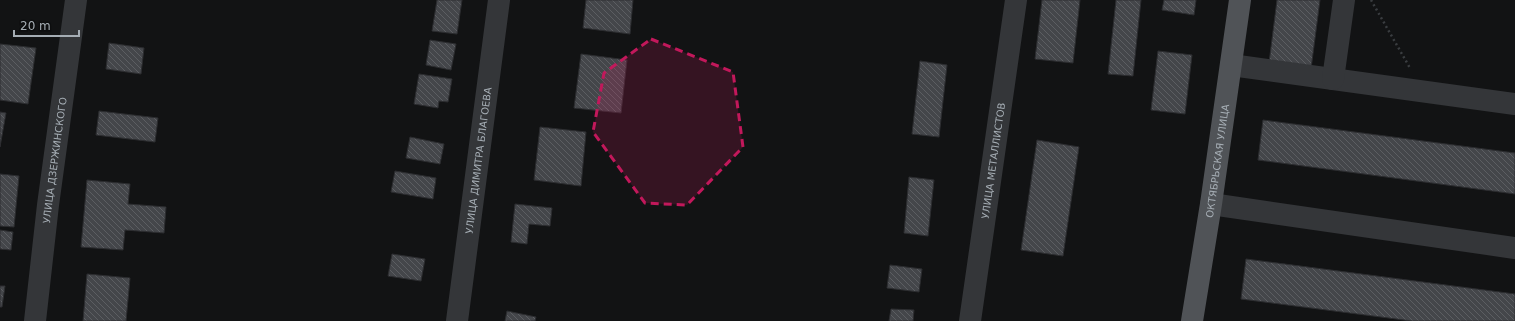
<svg xmlns="http://www.w3.org/2000/svg" width="1515" height="321" viewBox="0 0 1515 321" font-family="'DejaVu Sans',sans-serif">
<style>
.building{fill:url(#building-back-hatch);stroke:#2c2d30}
.lines{fill:none;stroke-linecap:round;stroke-linejoin:round}
.path{stroke:#3a3d40;stroke-width:2.5;stroke-dasharray:2 3;stroke-linecap:butt}
.minor{stroke:#343639;stroke-width:22}
.major{stroke:#505357;stroke-width:22}
.marked{fill:#c2185b;fill-opacity:0.2;stroke:#c2185b;stroke-width:3;stroke-dasharray:8 5;stroke-linejoin:round}
.labels{text-anchor:middle;dominant-baseline:central;stroke-width:3.5;stroke-linejoin:round;paint-order:stroke}
.street-label{font-size:10px;fill:#a5adb4;stroke:#0d0e0f}
</style>
<defs>
<pattern id="building-back-hatch" width="6" height="6" patternUnits="userSpaceOnUse"><rect width="6" height="6" fill="#44464a"/><path d="M-1 5l2 2M0 0l6 6M5-1l2 2" fill="none" stroke="#5c5e62"/></pattern>
</defs>
<rect width="100%" height="100%" fill="#121314"/>
<g class="building">
<path d="M437,0H462L457,34L432,31Z"/>
<path d="M586,0H633L630,34L583,28Z"/>
<path d="M1042,0H1080L1073,63L1035,59Z"/>
<path d="M1116,0H1141L1133,76L1108,74Z"/>
<path d="M1164,0H1196L1194,15L1162,10Z"/>
<path d="M1277,0H1320L1311,69L1269,63Z"/>
<path d="M430,40L456,44L451,70L426,65Z"/>
<path d="M109,43L144,48L141,74L106,69Z"/>
<path d="M0,44L36,48L28,104L0,100Z"/>
<path d="M1158,51L1192,55L1185,114L1151,110Z"/>
<path d="M581,54L627,60L621,113L574,108Z"/>
<path d="M920,61L947,65L939,137L912,134Z"/>
<path d="M419,74L452,79L448,102L439,101L438,108L414,104Z"/>
<path d="M99,111L158,118L155,142L96,135Z"/>
<path d="M0,112L6,113L0,147Z"/>
<path d="M1263,120L1515,153V194L1258,160Z"/>
<path d="M540,127L586,132L581,186L534,180Z"/>
<path d="M410,137L444,144L440,164L406,158Z"/>
<path d="M1037,140L1079,147L1063,256L1021,250Z"/>
<path d="M395,171L436,178L433,199L391,192Z"/>
<path d="M0,174L19,176L14,227L0,226Z"/>
<path d="M909,177L934,180L928,236L904,233Z"/>
<path d="M87,180L130,184L128,204L166,207L164,233L125,230L123,250L81,247Z"/>
<path d="M515,204L552,208L550,226L529,224L527,244L511,242Z"/>
<path d="M0,230L13,232L11,250L0,249Z"/>
<path d="M392,254L425,259L421,281L388,276Z"/>
<path d="M1246,259L1515,294V321H1412L1241,299Z"/>
<path d="M890,265L922,269L919,292L887,288Z"/>
<path d="M87,274L130,278L126,321H83Z"/>
<path d="M0,286H5L2,307H0Z"/>
<path d="M891,309L914,310L913,321H889Z"/>
<path d="M507,311L536,317L535,321H505Z"/>
</g>
<g class="lines">
<path class="path" d="M1371,0L1410,68"/>
<g class="minor">
<path d="M1231,65L1515,104"/>
<path d="M1333,79L1344,0"/>
<path d="M1211,204L1515,248"/>
<path id="s1" d="M35,321L48,205L76,0"/>
<path id="s2" d="M457,321L499,0"/>
<path id="s3" d="M970,321L1016,0"/>
</g>
<path class="major" id="s4" d="M1192,321L1211,204L1240,0"/>
</g>
<path class="marked" d="M651,39L733,72L743,147L687,205L645,203L593,132L604,73Z"/>
<g class="labels">
<g class="street-label">
<text stroke="none"><textPath href="#s1" startOffset="162">УЛИЦА ДЗЕРЖИНСКОГО</textPath></text>
<text stroke="none"><textPath href="#s2" startOffset="162">УЛИЦА ДИМИТРА БЛАГОЕВА</textPath></text>
<text stroke="none"><textPath href="#s3" startOffset="162">УЛИЦА МЕТАЛЛИСТОВ</textPath></text>
<text stroke="none"><textPath href="#s4" startOffset="162">ОКТЯБРЬСКАЯ УЛИЦА</textPath></text>
</g>
</g>
<path d="M14 30v6h65v-6" fill="none" stroke="#a5adb4" stroke-width="2"/>
<text x="20" y="30" font-size="12" fill="#a5adb4" stroke="#0d0e0f" stroke-width="3" paint-order="stroke">20 m</text>
</svg>
